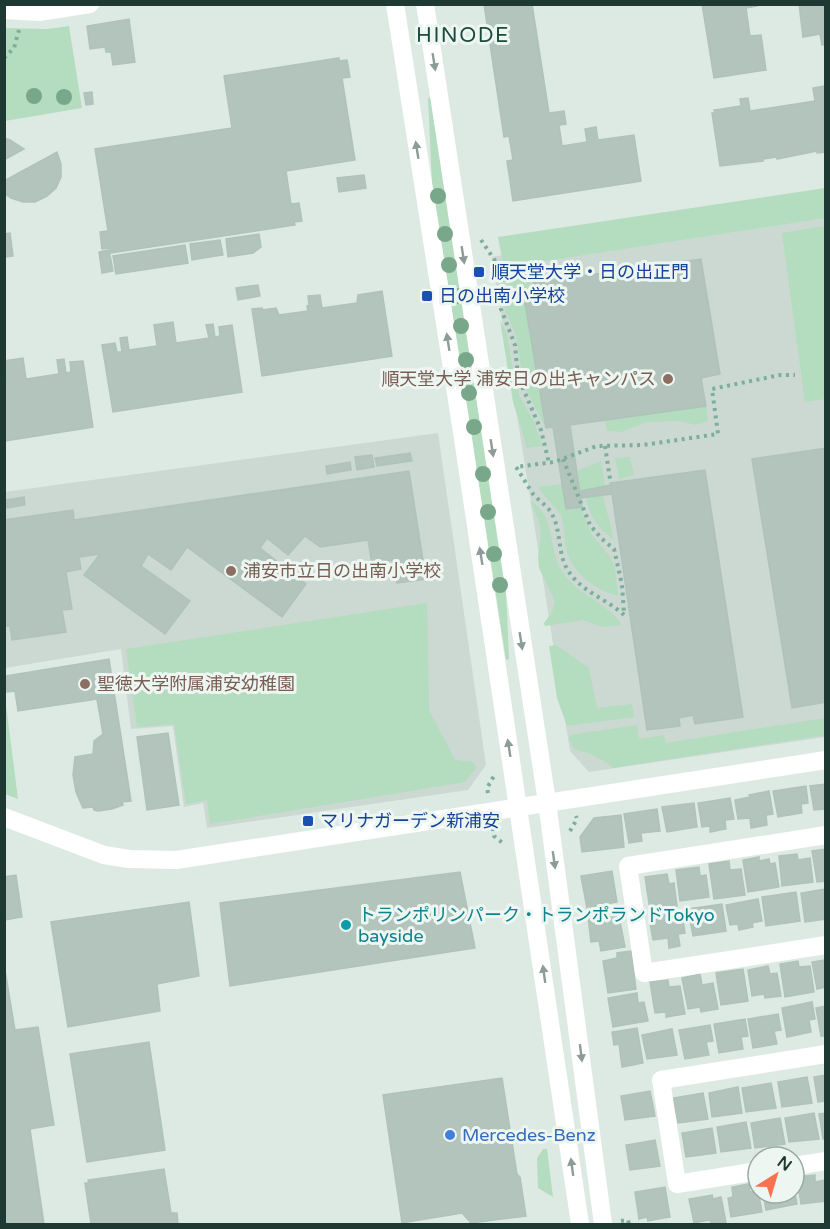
<svg xmlns="http://www.w3.org/2000/svg" width="830" height="1229" viewBox="0 0 830 1229" font-family="'Varela Round','Noto Sans JP',sans-serif">
<style>
.built{fill:#cbd9d2}
.green{fill:#b4dcbe}
.building{fill:#b2c4bc;stroke:#afc3ba;stroke-width:1.5}
.lines{fill:none;stroke-linecap:round;stroke-linejoin:round}
.path{stroke:#7cae9d;stroke-width:4;stroke-dasharray:3 4.5;stroke-linecap:butt}
.minor{stroke:#fff;stroke-width:18}
.tree{fill:#79a78a}
.oneway{fill:#8e9c98}
.transit-dot{fill:#1a4fb4;stroke:#edf6f1;stroke-width:2}
.education-dot{fill:#8d6e63;stroke:#edf6f1;stroke-width:2}
.culture-dot{fill:#0f9aa8;stroke:#edf6f1;stroke-width:2}
.shop-dot{fill:#3f7fe0;stroke:#edf6f1;stroke-width:2}
.labels{text-anchor:middle;dominant-baseline:central;stroke-width:6;stroke-linejoin:round;paint-order:stroke}
.transit-label{font-size:18px;fill:#164399;stroke:#edf6f1;text-anchor:start}
.education-label{font-size:18px;fill:#785e54;stroke:#edf6f1;text-anchor:start}
.culture-label{font-size:18px;fill:#0d838f;stroke:#edf6f1;text-anchor:start}
.shop-label{font-size:18px;fill:#366cbe;stroke:#edf6f1;text-anchor:start}
.quarter-label{font-size:21px;letter-spacing:1.5px;fill:#1a4b3e;stroke:#edf6f1}
</style>
<rect width="100%" height="100%" fill="#ddeae3"/>
<g class="built">
<path d="M825,199V737L589,772L570,751L492,257Z"/>
<path d="M438,433L486,765L468,790L207,828L203,803L184,807L173,726L131,729L121,649L5,668L4,492Z"/>
</g>
<g class="green">
<path d="M69,26L82,108L5,121V28L47,29Z"/>
<path d="M428,98H431L506,590L509,659L506,660L432,183Z"/>
<path d="M825,188V218L506,267L502,259L498,237Z"/>
<path d="M825,226V399L805,402L782,233Z"/>
<path d="M572,265L573,274L530,280L534,301L525,303L546,428L524,386L516,335L505,310L504,300L509,275Z"/>
<path d="M500,320L507,334L511,361L519,395L535,424L542,446L527,448L513,402Z"/>
<path d="M706,406L708,421L696,425L680,421L647,422L621,432L607,431L605,420Z"/>
<path d="M630,457L634,475L619,479L615,458Z"/>
<path d="M601,461L605,486L580,491L577,471Z"/>
<path d="M562,484L566,509L580,507L592,535L611,558L615,568L618,596C595,589 572,574 566,548C564,537 565,526 561,516C555,504 544,498 538,487Z"/>
<path d="M603,495C605,510 612,524 613,539C598,528 590,517 586,498Z"/>
<path d="M530,501C554,513 549,546 560,568C574,594 606,601 622,625L602,627L583,620L545,626L544,623L552,612L555,601L539,568L538,557L541,534L539,521Z"/>
<path d="M427,603L429,710L455,760L474,762L476,768L465,782L210,824L207,800L186,804L174,724L137,727L126,649Z"/>
<path d="M556,645L589,668L597,708L632,704L634,717L567,726L557,698L549,646Z"/>
<path d="M5,697L18,799L5,794Z"/>
<path d="M825,718V735L613,768C601,757 589,753 574,749L569,739L570,735L637,725L639,739L664,735L666,743Z"/>
<path d="M543,1149H547L553,1197L538,1188L537,1158Z"/>
</g>
<g class="building">
<path d="M484,4H532L549,113L564,111L566,124L559,125L562,146L587,142L585,129L596,127L598,140L634,135L641,181L513,201L507,161L513,160L509,136L504,137Z"/>
<path d="M702,4H756L757,6L746,8L750,36L761,35L766,70L714,78Z"/>
<path d="M799,4H826V44L822,45L820,34L803,37Z"/>
<path d="M129,19L135,62L113,65L111,52H106L105,47L90,49L87,26Z"/>
<path d="M339,58V61L347,60L350,77L342,78L355,160L286,171L291,204L299,203L302,221L294,222L295,225L111,253L110,248L102,249L100,232L108,231L95,149L232,128L224,76Z"/>
<path d="M824,86L826,90V152L817,153V151L777,159V157L763,159V161L720,166L712,113H715L714,110L741,106L740,99L748,98L750,111L815,101L813,88Z"/>
<path d="M92,92L93,104L86,105L84,93Z"/>
<path d="M4,138L10,140L24,149L4,160Z"/>
<path d="M57,152L61,164V177L56,188L47,196L35,202H23L11,198L4,193V181Z"/>
<path d="M364,175L366,188L339,192L337,178Z"/>
<path d="M10,233L13,256L4,257V234Z"/>
<path d="M259,234L261,247L253,253L228,257L226,239Z"/>
<path d="M220,240L223,255L192,260L190,244Z"/>
<path d="M185,245L188,263L116,274L113,256Z"/>
<path d="M109,250L113,271L102,273L99,252Z"/>
<path d="M701,259L720,374L701,378L706,406L570,425L582,507L566,509L553,427L546,428L525,303L536,301L533,283Z"/>
<path d="M258,285L260,296L238,300L236,288Z"/>
<path d="M382,291L392,356L262,376L252,309L262,308V310L276,308L279,315L308,311L307,306L309,305L308,296L320,295L322,308L357,303L358,295Z"/>
<path d="M173,322L176,343L209,338L206,325L213,324L215,337L220,336L219,327L232,325L242,392L113,412L102,345L115,343L117,352H122L120,338L127,337L129,350L157,346L154,325Z"/>
<path d="M23,358L26,379L59,374L57,360L64,359L66,373L71,372L70,362L83,361L93,427L4,441V382H7L4,361Z"/>
<path d="M826,448V702L792,708L752,459Z"/>
<path d="M410,453L412,461L377,466L375,458Z"/>
<path d="M372,455L374,467L357,470L355,457Z"/>
<path d="M350,462L351,470L327,474L326,466Z"/>
<path d="M705,470L743,717L695,724L693,715L679,718L680,726L647,730L612,494L581,498L580,491L611,485L610,483Z"/>
<path d="M409,471L426,579L397,583L392,560L372,564L368,540L320,547L305,536L288,555L267,538L260,548L306,584L282,617L187,547L171,570L148,554L141,566L190,601L165,634L84,575L100,554L79,557L81,569L66,572L72,609L62,610L66,632L12,640L10,626H4V520L73,510L74,520Z"/>
<path d="M24,497L25,505L7,508L5,500Z"/>
<path d="M109,659L131,801L122,802L123,805L112,809L98,811L94,810L93,807L83,808L76,792L73,775L75,757L93,754L94,741L103,734L97,699L18,711L15,691L7,692L5,676Z"/>
<path d="M168,733L179,805L147,810L137,737Z"/>
<path d="M826,784V809L814,810L810,786Z"/>
<path d="M806,786L808,803L801,804L802,813L778,817L773,791Z"/>
<path d="M769,791L773,814L766,815L767,825L751,828L750,818L738,819L735,800L750,797L749,795Z"/>
<path d="M730,798L734,819L725,820L726,829L710,832V826L702,827L698,803Z"/>
<path d="M694,803L697,827L667,832L662,807Z"/>
<path d="M657,809L660,831L641,833L642,841L629,843L624,814Z"/>
<path d="M621,815L624,847L582,852L580,837L594,818Z"/>
<path d="M826,849V881L817,882L812,851Z"/>
<path d="M797,854L798,860L810,858L813,882L782,886L779,856Z"/>
<path d="M759,857V861L769,859L770,864L775,863L779,887L748,892L743,860Z"/>
<path d="M729,861L730,870L741,869L745,895L714,899L709,864Z"/>
<path d="M699,867L700,876L706,875L709,897L680,901L676,870Z"/>
<path d="M612,871L617,902L587,908L581,876Z"/>
<path d="M460,872L475,948L230,986L220,903Z"/>
<path d="M667,874L669,884L674,883L677,906L650,910L645,877Z"/>
<path d="M16,875L22,917L4,920V877Z"/>
<path d="M826,889V919L805,922L801,893Z"/>
<path d="M796,892L800,921L766,926L762,897Z"/>
<path d="M758,899L762,921L752,923L753,927L739,930L738,924L730,925L726,905Z"/>
<path d="M189,902L199,976L157,984L160,1011L68,1027L51,922Z"/>
<path d="M722,904L726,931L693,936L688,909Z"/>
<path d="M618,911L625,947L601,951L599,941L591,942L588,917Z"/>
<path d="M682,912L685,933L678,934L680,946L669,948L668,938L653,940L649,917Z"/>
<path d="M631,951L636,989L608,993L603,961L617,958V953Z"/>
<path d="M826,957V987L817,989L812,962L825,960Z"/>
<path d="M798,961L799,967L810,966L814,992L785,997L780,964Z"/>
<path d="M4,964L15,1030L38,1027L54,1125L30,1129L44,1224H4Z"/>
<path d="M768,966L770,974L777,973L781,996L765,998L764,994L752,996L748,970Z"/>
<path d="M743,969L748,1001L721,1005L716,973Z"/>
<path d="M700,974L702,985L713,983L718,1009L701,1012L700,1007L688,1009L682,978Z"/>
<path d="M668,980L669,987L680,986L685,1014L666,1017V1012L655,1013L650,982Z"/>
<path d="M637,993L638,1003L644,1002L648,1021L613,1027L608,998Z"/>
<path d="M812,1002L815,1019L809,1020L811,1032L787,1037L782,1008Z"/>
<path d="M826,1006V1036H821L816,1008Z"/>
<path d="M778,1014L781,1030L774,1031L777,1044L753,1048L748,1019Z"/>
<path d="M745,1019L748,1036L741,1037L743,1049L719,1053L714,1024Z"/>
<path d="M710,1025L713,1041L706,1042L709,1055L685,1059L679,1030Z"/>
<path d="M637,1028L643,1063L622,1067L619,1044L614,1045L612,1032Z"/>
<path d="M672,1029L677,1055L647,1059L642,1035Z"/>
<path d="M149,1042L165,1150L87,1162L70,1054Z"/>
<path d="M826,1075V1101L818,1102L814,1077Z"/>
<path d="M807,1077L812,1103L782,1107L778,1082Z"/>
<path d="M502,1078L517,1174L520,1177L526,1216L471,1223L462,1213L402,1223L383,1095Z"/>
<path d="M771,1083L776,1108L746,1112L742,1088Z"/>
<path d="M738,1087L742,1113L712,1117L709,1093Z"/>
<path d="M650,1091L655,1116L625,1120L621,1096Z"/>
<path d="M703,1093L708,1119L678,1123L673,1098Z"/>
<path d="M814,1113L819,1139L789,1142L785,1118Z"/>
<path d="M826,1113V1138L823,1139L819,1114Z"/>
<path d="M780,1118L785,1144L755,1148L751,1123Z"/>
<path d="M746,1122L751,1148L721,1152L717,1127Z"/>
<path d="M712,1128L716,1153L686,1157L682,1133Z"/>
<path d="M655,1140L660,1166L630,1170L626,1145Z"/>
<path d="M164,1169L171,1213H177L178,1224H91L85,1183H89L88,1180Z"/>
<path d="M815,1175V1182L826,1180V1201L801,1204L797,1177Z"/>
<path d="M749,1184L750,1192L758,1191L762,1212L731,1217L728,1198L733,1197L732,1187Z"/>
<path d="M665,1187L670,1217L648,1221L647,1217L639,1219L635,1192Z"/>
<path d="M794,1188L797,1204L766,1210L763,1193H794Z"/>
<path d="M712,1195L713,1199L721,1197L726,1222L711,1224L710,1220L694,1223L689,1199Z"/>
</g>
<g class="lines">
<g class="path">
<path d="M4,58L14,48L19,30"/>
<path d="M481,240L502,271L504,281L501,309L515,345L518,377L541,430L549,463"/>
<path d="M605,446L610,479"/>
<path d="M563,459L590,525L602,539L614,549L622,585L624,614"/>
<path d="M624,615C607,599 582,592 569,572C557,555 562,533 552,514C548,506 539,501 533,494C527,485 522,476 516,467L554,462L597,446L643,445L718,434L712,389L780,375H795"/>
<path d="M488,793L487,788L494,776"/>
<path d="M493,828L494,836L505,845"/>
<path d="M570,831L577,819L576,816"/>
<path d="M621,1221L628,1220L629,1224"/>
</g>
<g class="minor">
<path d="M395,4L462,432L580,1224"/>
<path d="M425,4L547,802L603,1224"/>
<path d="M4,10L39,12L90,4"/>
<path d="M4,817L104,855L129,859L176,860L826,760"/>
<path d="M826,835L628,866L644,973L826,945"/>
<path d="M794,1166L826,1161"/>
<path d="M758,1171L677,1184L661,1080L826,1054"/>
</g>
</g>
<g class="tree">
<circle cx="34" cy="96" r="8"/>
<circle cx="64" cy="97" r="8"/>
<circle cx="438" cy="196" r="8"/>
<circle cx="445" cy="234" r="8"/>
<circle cx="449" cy="265" r="8"/>
<circle cx="456" cy="296" r="8"/>
<circle cx="461" cy="326" r="8"/>
<circle cx="466" cy="360" r="8"/>
<circle cx="469" cy="393" r="8"/>
<circle cx="474" cy="427" r="8"/>
<circle cx="483" cy="474" r="8"/>
<circle cx="488" cy="512" r="8"/>
<circle cx="494" cy="554" r="8"/>
<circle cx="500" cy="585" r="8"/>
</g>
<defs><path id="oneway-solid" d="M-6-.8H1V-3.2L6.5 0L1 3.2V.8H-6Z" transform="scale(1.5)"/></defs>
<g class="oneway">
<use href="#oneway-solid" transform="translate(434 62) rotate(81)"/>
<use href="#oneway-solid" transform="translate(417 150) rotate(-99)"/>
<use href="#oneway-solid" transform="translate(463 255) rotate(81)"/>
<use href="#oneway-solid" transform="translate(448 342) rotate(-99)"/>
<use href="#oneway-solid" transform="translate(492 448) rotate(81)"/>
<use href="#oneway-solid" transform="translate(481 556) rotate(-99)"/>
<use href="#oneway-solid" transform="translate(521 641) rotate(81)"/>
<use href="#oneway-solid" transform="translate(509 748) rotate(-99)"/>
<use href="#oneway-solid" transform="translate(554 860) rotate(82)"/>
<use href="#oneway-solid" transform="translate(544 974) rotate(-98)"/>
<use href="#oneway-solid" transform="translate(581 1053) rotate(83)"/>
<use href="#oneway-solid" transform="translate(572 1167) rotate(-98)"/>
</g>
<g class="transit-dot">
<rect x="473" y="266" width="12" height="12" rx="3"/>
<rect x="421" y="290" width="12" height="12" rx="3"/>
<rect x="302" y="815" width="12" height="12" rx="3"/>
</g>
<g class="education-dot">
<circle cx="668" cy="379" r="6"/>
<circle cx="231" cy="571" r="6"/>
<circle cx="85" cy="684" r="6"/>
</g>
<circle class="culture-dot" cx="346" cy="925" r="6"/>
<circle class="shop-dot" cx="450" cy="1135" r="6"/>
<g class="labels">
<g class="transit-label">
<text x="491" y="272">順天堂大学・日の出正門</text>
<text x="439" y="296">日の出南小学校</text>
<text x="320" y="821">マリナガーデン新浦安</text>
</g>
<g class="education-label">
<text x="656" y="379" text-anchor="end">順天堂大学 浦安日の出キャンパス</text>
<text x="243" y="571">浦安市立日の出南小学校</text>
<text x="97" y="684">聖徳大学附属浦安幼稚園</text>
</g>
<g class="culture-label">
<text x="358" y="915">トランポリンパーク・トランポランドTokyo<tspan x="358" dy="21">bayside</tspan></text>
</g>
<g class="shop-label">
<text x="462" y="1135">Mercedes-Benz</text>
</g>
<g class="quarter-label">
<text x="463" y="35">HINODE</text>
</g>
</g>
<rect width="830" height="1229" fill="none" stroke="#1e3931" stroke-width="12"/>
<g transform="translate(776 1175) rotate(37)"><circle r="28" fill="#edf6f1" stroke="#9aaaa4" stroke-width="1.5"/>
<path d="M0-4.5L10 22L0 15L-10 22Z" fill="#f7724e"/>
<text y="-9" font-size="16" font-weight="bold" text-anchor="middle" fill="#1e3931">N</text>
</g>
</svg>
